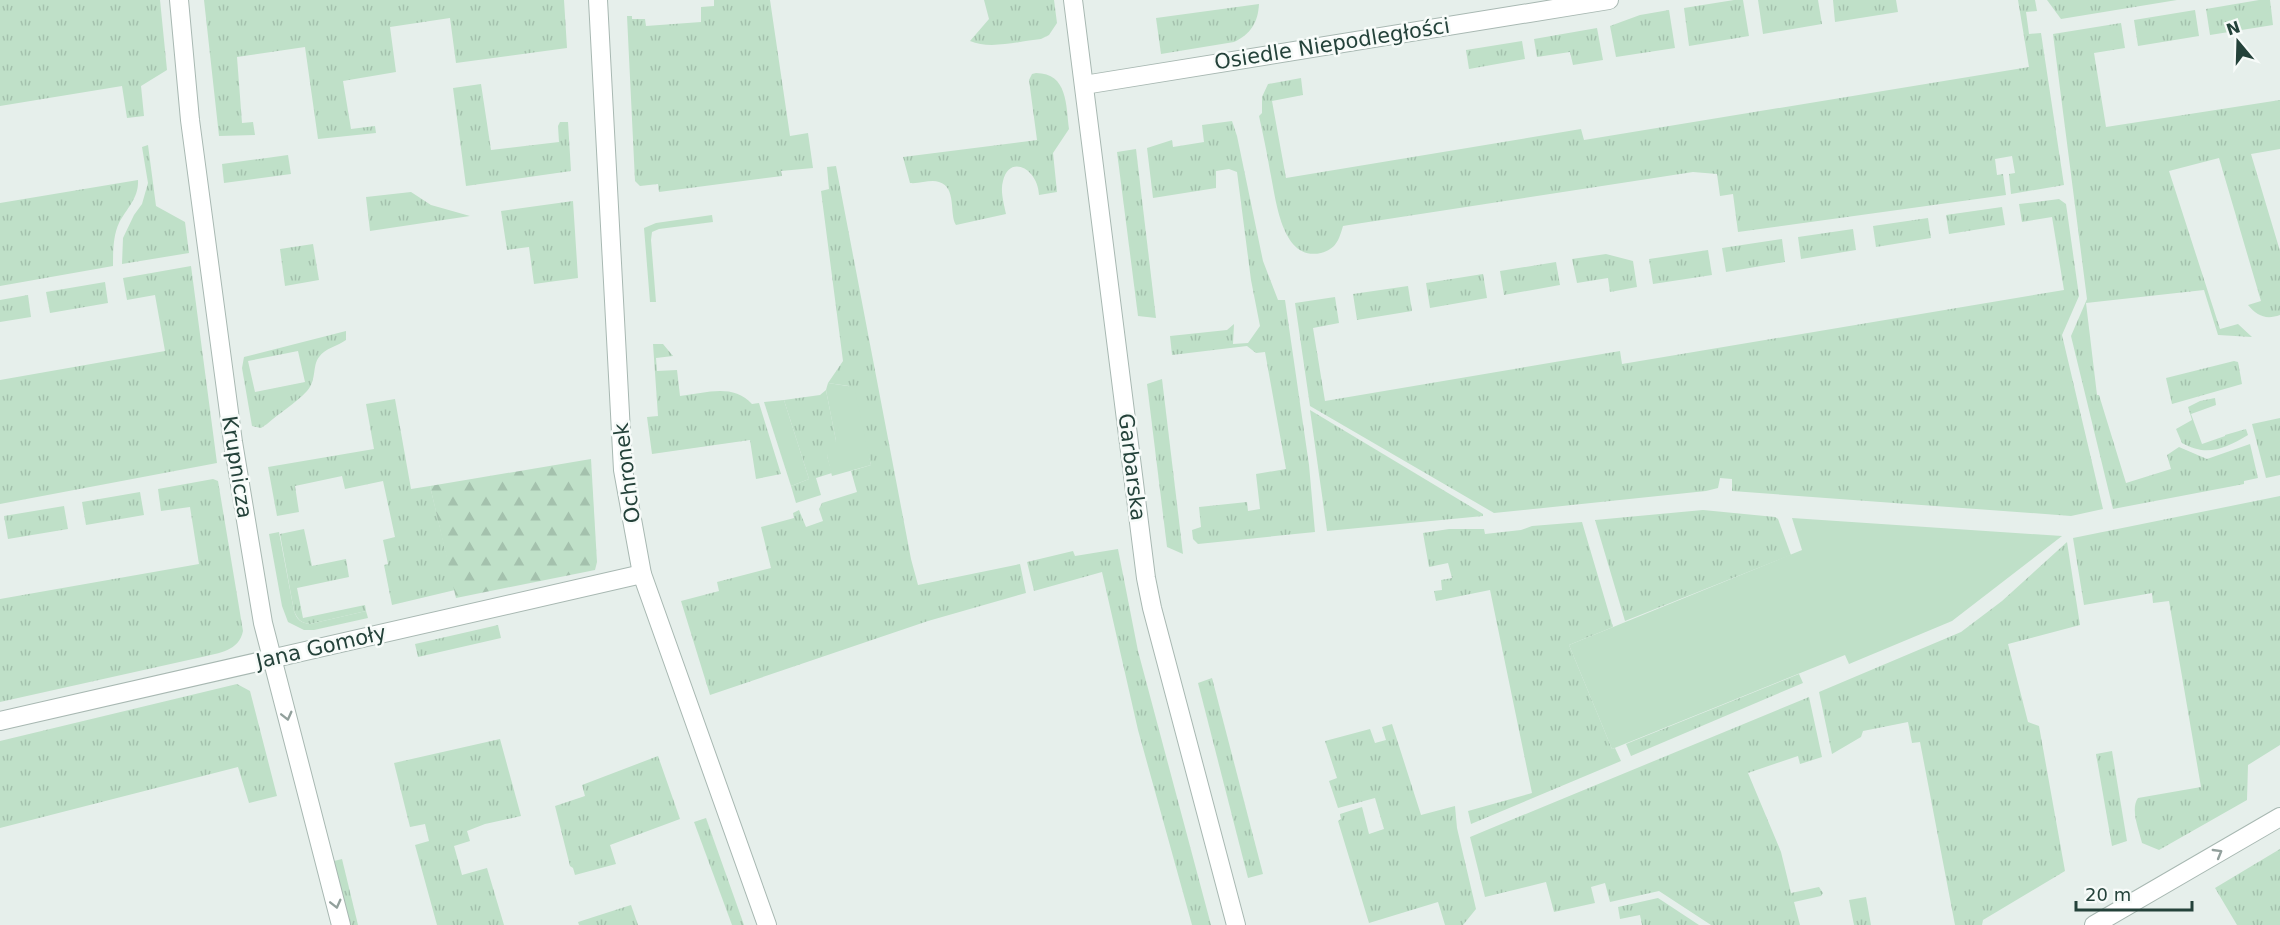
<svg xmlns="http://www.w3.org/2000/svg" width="2280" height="925" viewBox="0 0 2280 925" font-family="'DejaVu Sans',sans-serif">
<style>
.grass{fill:url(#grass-tufts);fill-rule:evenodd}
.forest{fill:url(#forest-firs)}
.green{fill:#bfe0c8}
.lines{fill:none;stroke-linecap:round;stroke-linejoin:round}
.street-casing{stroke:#a8b8b2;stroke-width:20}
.street{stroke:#fff;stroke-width:18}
.oneway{stroke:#92a09c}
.labels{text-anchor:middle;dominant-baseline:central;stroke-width:5;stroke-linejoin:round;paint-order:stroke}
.street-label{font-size:21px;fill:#24423a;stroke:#f7fbf9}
</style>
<defs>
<pattern id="grass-tufts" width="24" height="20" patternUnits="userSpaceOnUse" patternTransform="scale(1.5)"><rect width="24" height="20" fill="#bfe0c8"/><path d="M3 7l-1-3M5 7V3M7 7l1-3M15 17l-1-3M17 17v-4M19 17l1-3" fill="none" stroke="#a4c1ad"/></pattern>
<pattern id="forest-firs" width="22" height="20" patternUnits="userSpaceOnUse" patternTransform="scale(1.5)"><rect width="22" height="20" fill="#bfe0c8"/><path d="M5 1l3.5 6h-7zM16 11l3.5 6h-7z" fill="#a4c1ad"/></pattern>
</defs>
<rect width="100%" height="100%" fill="#e6efeb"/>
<g class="grass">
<path d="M0,0H160L167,70L141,86L144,116L127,118L122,86L0,106Z"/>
<path d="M204,0H564L567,48L456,63L450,18L390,27L396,72L343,81L351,129L375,126L376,133L318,139L305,47L237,57L242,123L253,122L255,135L219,136Z"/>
<path d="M714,0H770L790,136L808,133L813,168L781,171L782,176L659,192L658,184L640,186L635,181L627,16H632V19H645L646,26L701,22V7L714,6Z"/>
<path d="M984,0H1054L1057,23L1049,35L1041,39C1020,41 990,50 970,41L989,19Z"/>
<path d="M1734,0H1743L1749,36L1689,46L1684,8Z"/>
<path d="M1758,0H1818L1822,24L1763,34Z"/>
<path d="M1833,0H1896L1898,12L1835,22Z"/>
<path d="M2018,0H2035L2037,11L2026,12L2029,34L2041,33L2064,185L2011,194L2009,174L2015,173L2012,156L1995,159L1997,175L2003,174L2006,195L1738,232L1733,194L1720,196L1717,174L1693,172L1349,225L1343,226C1339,240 1336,249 1321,253C1281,262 1276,198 1270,171C1267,153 1263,134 1259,116L1262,113V97L1268,84L1301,78L1303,95L1272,101L1286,178L1581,129L1584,140L2029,67Z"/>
<path d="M2047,0H2177L2061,19Z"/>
<path d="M2259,0H2270L2273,25L2210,35L2206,9Z"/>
<path d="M1259,4C1258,22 1251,34 1234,42L1161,54L1156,18Z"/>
<path d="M1669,10L1675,48L1616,57L1610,26L1640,15Z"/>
<path d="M2195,10L2199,36L2138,46L2134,20Z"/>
<path d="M2121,23L2125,48L2094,53L2106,127L2280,100V149L2251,154L2280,251V315C2266,320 2257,316 2248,305L2261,301L2219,158L2169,171L2220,329L2238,324L2252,337L2218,335L2204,290L2086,303L2097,395H2099L2126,483L2171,469L2167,455L2179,447L2207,459L2250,444L2258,478L2244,481V484L2113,509L2071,336L2087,299L2053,34Z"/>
<path d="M1597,28L1603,60L1573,65L1570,52L1537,57L1534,39Z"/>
<path d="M1522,41L1525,59L1469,69L1466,50Z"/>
<path d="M1036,73C1068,73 1066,106 1069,129L1053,153L1057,192L1039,195C1038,168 1009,154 1003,181C1000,191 1004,204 1006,214L956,225C949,214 957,187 939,182C931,179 920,184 910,183L903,157L1037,140L1029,80L1032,74Z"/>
<path d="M481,84L491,150L559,142L558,126L560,122H568L571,171L466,186L453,88Z"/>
<path d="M1232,121L1237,136L1263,261L1278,300H1285L1309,465L1315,532L1198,544L1193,539L1192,530L1201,527L1199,507L1247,502L1248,511L1260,509L1256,474L1286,469L1265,352L1256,353L1247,346L1172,355L1170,336L1227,330L1234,324L1233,344L1248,343L1260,326L1251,280L1237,172L1229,169L1216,171V188L1153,198L1147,148L1172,140L1173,147L1204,142L1202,125Z"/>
<path d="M148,145L156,206L185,222L189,253L122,264L123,238L134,215L142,204L148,183L142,147Z"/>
<path d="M1136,149L1156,318L1138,316L1117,152Z"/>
<path d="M288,155L291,174L224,183L222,164Z"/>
<path d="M836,166L911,559L918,585L1020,564L1026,593L928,621L710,695L681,601L719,591L717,582L771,568L761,527L794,518L793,513L799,510L806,527L823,521L819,509L822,503L857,492L851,471L871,465L849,386L828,383L843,361L821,191L829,189L827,167Z"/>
<path d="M138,180C139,198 127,208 119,223C113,236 113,252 113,266L0,286V203Z"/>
<path d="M411,192L431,205L470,216L370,231L366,197Z"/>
<path d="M2059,199L2066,204L2079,296L2062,335L2103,509L2071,516L1732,491V479L1720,478L1718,488L1706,491L1494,513L1310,406L1295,303L1335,297L1339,323L1313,328L1325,401L1620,351L1622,364L2064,290L2052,217L2022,222L2019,204Z"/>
<path d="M573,201L578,278L534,284L529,247L507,250L501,211Z"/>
<path d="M2002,207L2005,225L1949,234L1946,215Z"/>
<path d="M1928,218L1931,238L1876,247L1873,226Z"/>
<path d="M1853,229L1856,250L1801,259L1798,237Z"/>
<path d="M1782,239L1785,262L1726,272L1722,248Z"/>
<path d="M313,244L319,280L285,286L280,249Z"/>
<path d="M1708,250L1712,275L1653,284L1649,259Z"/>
<path d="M1606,254L1633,261L1637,287L1610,292L1608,278L1577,283L1572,259Z"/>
<path d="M1556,262L1560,285L1504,295L1500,271Z"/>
<path d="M191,266L217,463L0,504V380L165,351L155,295L127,300L123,278Z"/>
<path d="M1483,274L1487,298L1430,308L1426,283Z"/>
<path d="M105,282L108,303L50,313L46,292Z"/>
<path d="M1408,286L1412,311L1357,320L1353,294Z"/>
<path d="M28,295L31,317L0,322V300Z"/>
<path d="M346,331V340C338,346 325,348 319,357C312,366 317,380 307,391C295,404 279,413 267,424L261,428L252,426L242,368L244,357ZM298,351L305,382L255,392L248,361Z"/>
<path d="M653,344H663L673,356L656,358L657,371L677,370L680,396C706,393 733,383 752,404L759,403L781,474L756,479L750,440L652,454L647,417L658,416Z"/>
<path d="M2234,361L2238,362L2242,384L2172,404L2166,378Z"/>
<path d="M1162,379L1183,554L1167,547L1147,384Z"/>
<path d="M826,390L836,441L827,456L832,473L816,478L821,495L796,503L791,486L809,479L784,400L820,395Z"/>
<path d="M2215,398L2216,405L2191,414L2202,444L2225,436V435L2246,429L2248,435C2224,449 2207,457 2182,443L2176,429L2192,420L2188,407L2200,401Z"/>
<path d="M395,399L411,489L430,486L455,590L392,605L384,565L388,564L383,540L395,537L383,481L345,489L342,476L295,486L299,512L277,516L268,467L374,449L366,404Z"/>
<path d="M1310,410L1483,514V516L1327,531Z"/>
<path d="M2280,418V475L2266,478L2252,424Z"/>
<path d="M213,479L218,481L243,631C239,651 219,653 202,657L0,702V599L199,564L190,507L161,511L158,489Z"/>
<path d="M140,492L144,515L86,525L82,502Z"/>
<path d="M2280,496V745L2248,765L2247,800L2159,850L2142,843C2139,830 2130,809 2138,798L2201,787L2169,601L2153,603L2152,593L2084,605L2073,538Z"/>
<path d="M64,506L68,529L8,539L4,516Z"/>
<path d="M1703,510L1775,517L1778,519L1791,555L1625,621L1595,520Z"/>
<path d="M1582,522L1613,627L1569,645L1612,749L1615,748L1621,761L1471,824L1468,811L1532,793L1490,590L1436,601L1434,591L1442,590L1441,580L1452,578L1448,563L1429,567L1423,533L1449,529H1484L1485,534L1521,530L1532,526Z"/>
<path d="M304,529L312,566L346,559L349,577L297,588L303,618L365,605L366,611L310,624C301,623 298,620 294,611L280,534Z"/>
<path d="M2067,542L2080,625L2008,644L2028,722L2039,726L2065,871L1983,920L1982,925H1955L1920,742L1912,743L1908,722L1863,731L1861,737L1832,754L1819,692L1961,632L2002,601Z"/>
<path d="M1118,549L1138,651L1211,925H1192L1138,730L1102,572L1034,591L1027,562L1073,551L1075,556Z"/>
<path d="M498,625L501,638L418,657L415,644Z"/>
<path d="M1799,674L1803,683L1631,756L1626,744Z"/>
<path d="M1212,678L1263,874L1248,878L1198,683Z"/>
<path d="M237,684L250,691L277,796L249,803L238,767L0,828V741Z"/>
<path d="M1809,697L1822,757L1800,764L1798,756L1748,773L1781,852L1791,893L1819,887L1823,893L1821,896L1794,902L1800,925H1711L1659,891L1610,902L1605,883L1591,887L1595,903L1554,912L1546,882L1485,897L1470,837Z"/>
<path d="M1392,724L1421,815L1455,806L1457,828L1476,909L1463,925H1445L1438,902L1369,923L1338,821L1341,819L1340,814L1362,807L1369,834L1384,829L1375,798L1338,808L1329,781L1337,778L1325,741L1370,729L1375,743L1386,740L1382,727Z"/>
<path d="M500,739L521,816L485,824L467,831L470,841L454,846L462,875L487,868L504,925H437L415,845L429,841L425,824L410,827L394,763Z"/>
<path d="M2112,751L2127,841L2112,846L2096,754Z"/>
<path d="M658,756L680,819L610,845L616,864L575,875L573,868L570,866L555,806L585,796L582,785Z"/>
<path d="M706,818L744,925H732L694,822Z"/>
<path d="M2280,849V925H2237L2215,888Z"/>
<path d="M342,859L358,925H350L334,861Z"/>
<path d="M1866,897L1871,925H1854L1849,900Z"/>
<path d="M1658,898L1699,925H1642L1640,915L1620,919L1618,907Z"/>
<path d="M631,905L638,925H579L578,922Z"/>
</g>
<path class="forest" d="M591,459L597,562L595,570L456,598L430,486Z"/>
<g class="green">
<path d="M712,215L713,222L659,229L652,232L651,240L656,302H650L644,228L656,223Z"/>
<path d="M828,383L854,387L871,465L832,476L827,456L830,443L836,441L826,390Z"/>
<path d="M784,400L809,479L791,486L764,402Z"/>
<path d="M1792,518L2062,536L1952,621L1849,664L1845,655L1612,749L1569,645L1802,550Z"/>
<path d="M279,532L294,611C297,620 301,623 310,624L366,611L368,618L314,630H304L288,622L282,606L269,534Z"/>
</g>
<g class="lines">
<defs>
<g id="street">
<path d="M179,0L190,120L233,442L263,623L341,925"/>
<path d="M598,0L623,470L642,574L767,925"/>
<path d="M1073,0L1146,578L1152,608L1236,925"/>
<path d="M1084,85L1609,0"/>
<path d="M0,721L642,574"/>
<path d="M2094,925L2280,817"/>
</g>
</defs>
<use href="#street" class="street-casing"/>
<use href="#street" class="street"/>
</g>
<defs><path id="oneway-chevron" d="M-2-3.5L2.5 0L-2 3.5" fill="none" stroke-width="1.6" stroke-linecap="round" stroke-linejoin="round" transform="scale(1.5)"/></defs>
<g class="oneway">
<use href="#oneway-chevron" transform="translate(287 716) rotate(76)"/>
<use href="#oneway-chevron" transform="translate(2218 853) rotate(-30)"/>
<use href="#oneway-chevron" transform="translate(336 904) rotate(76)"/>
</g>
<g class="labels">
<g class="street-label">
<text transform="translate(1332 44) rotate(-9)">Osiedle Niepodległości</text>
<text transform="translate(237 467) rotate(81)">Krupnicza</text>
<text transform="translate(1132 467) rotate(83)">Garbarska</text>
<text transform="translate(627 473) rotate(-97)">Ochronek</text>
<text transform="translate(321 647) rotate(-13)">Jana Gomoły</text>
</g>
</g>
<g transform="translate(2238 42) rotate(341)" stroke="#f7fbf9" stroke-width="4.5" paint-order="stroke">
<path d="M0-4.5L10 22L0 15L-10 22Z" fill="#24423a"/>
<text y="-9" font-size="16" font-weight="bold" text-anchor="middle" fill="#24423a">N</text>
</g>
<path d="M2076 901v9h116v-9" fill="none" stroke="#24423a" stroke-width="3"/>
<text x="2085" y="901" font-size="18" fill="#24423a" stroke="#f7fbf9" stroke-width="4.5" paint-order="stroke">20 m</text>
</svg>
